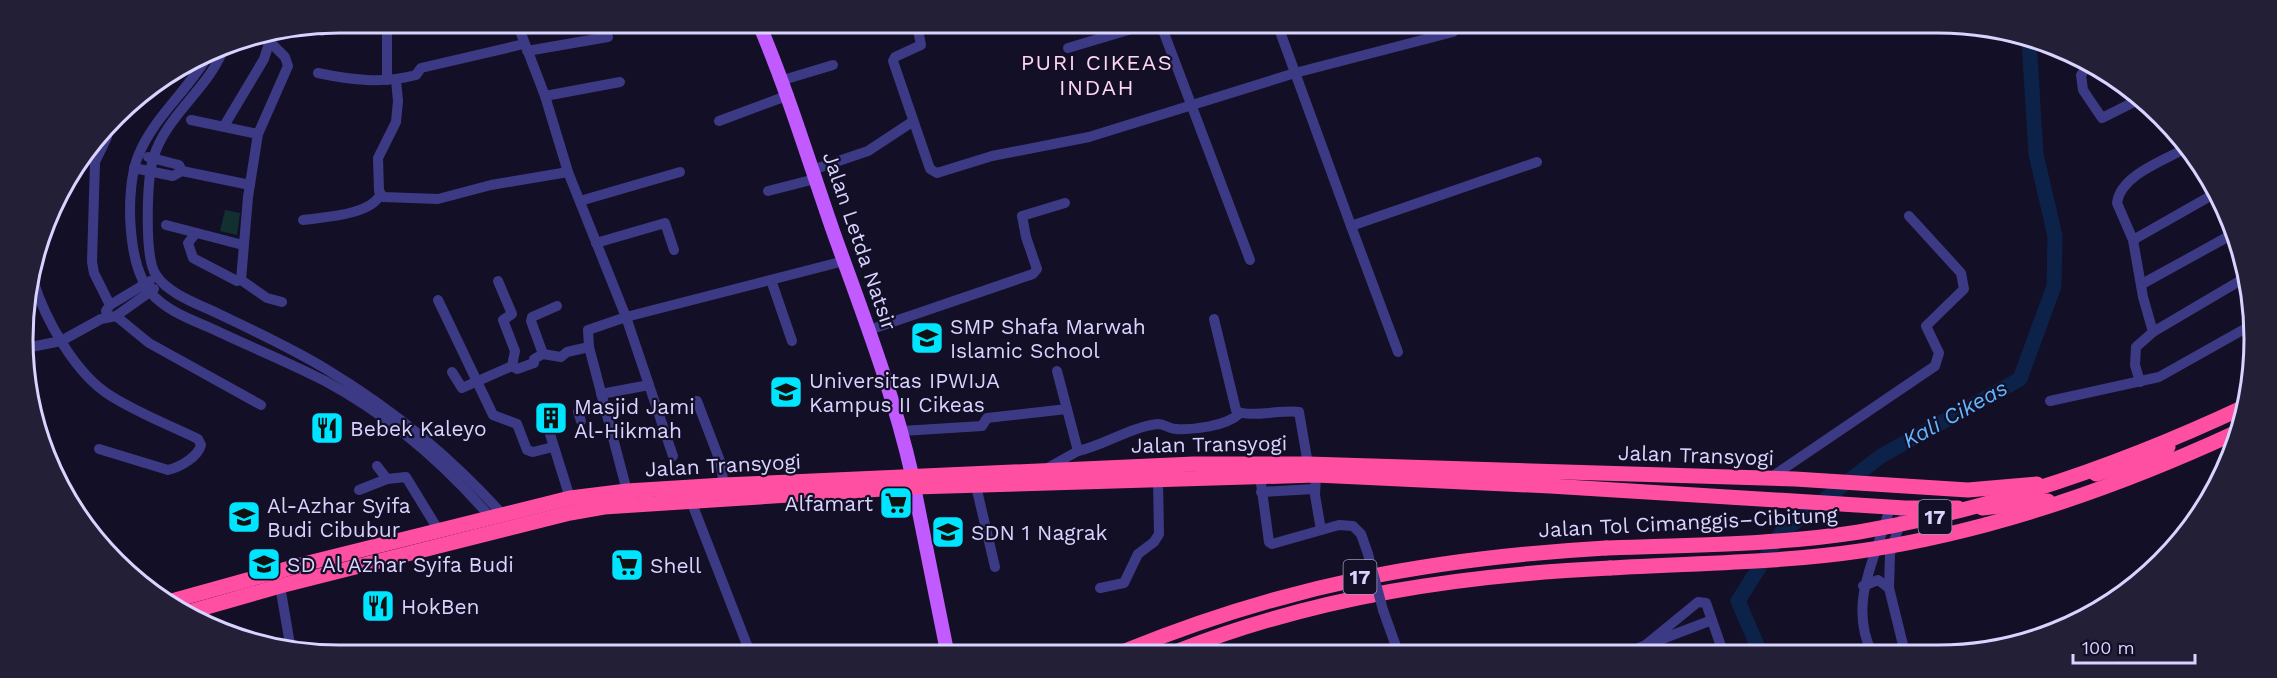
<svg xmlns="http://www.w3.org/2000/svg" width="2277" height="678" viewBox="0 0 2277 678" font-family="'Work Sans',sans-serif">
<style>
.green{fill:#12302f}
.lines{fill:none;stroke-linecap:round;stroke-linejoin:round}
.river{stroke:#0c2248;stroke-width:15}
.minor{stroke:#3d3a85;stroke-width:10}
.major{stroke:#c25bff;stroke-width:14}
.highway{stroke:#ff4fa3;stroke-width:15}
.minor-bridge{stroke:#3d3a85;stroke-width:10}
.highway-bridge{stroke:#ff4fa3;stroke-width:15}
.labels{text-anchor:middle;dominant-baseline:central;stroke-width:4.5;stroke-linejoin:round;paint-order:stroke}
.shield{fill:#130f26;stroke:#9e99be;stroke-width:1.5}
.shield-label{font-size:20px;font-weight:bold;fill:#d9d4ff}
.street-label{font-size:21px;fill:#d9d4ff;stroke:#130f26}
.poi-label{font-size:21px;fill:#d9d4ff;stroke:#130f26;text-anchor:start}
.neighbourhood-label{font-size:22px;letter-spacing:1.5px;fill:#ffd6f0;stroke:#130f26}
.water-label{font-size:22px;font-style:italic;fill:#62b6ff;stroke:#130f26}
.rim{fill:none;stroke:#d9d4ff;stroke-width:3}
</style>
<rect width="100%" height="100%" fill="#130f26"/>
<path class="green" d="M225,210L240,213L237,235L220,231Z"/>
<g class="lines">
<path class="river" d="M1760,652L1738,601L1781,533L1881,456L2020,379L2054,286L2055,236L2036,154L2029,41"/>
<g class="minor">
<path d="M517,23L545,96L568,172L626,317L673,456"/>
<path d="M917,25L921,45L895,57L893,61L930,169L937,173L992,156L1089,137L1295,73L1453,32"/>
<path d="M1161,25L1250,260"/>
<path d="M1278,26L1351,226L1537,162"/>
<path d="M315,27L322,31"/>
<path d="M883,27L891,25"/>
<path d="M225,45C210,89 166,114 153,159C147,180 144,258 156,275C169,295 201,305 221,315C257,332 293,349 326,369C395,411 450,456 504,516"/>
<path d="M1068,48L1145,25"/>
<path d="M527,51L608,37"/>
<path d="M210,52C190,89 154,116 138,156C125,189 127,265 151,293C167,312 196,321 217,331C253,348 290,363 325,381C390,416 444,463 492,519"/>
<path d="M2088,65L2081,75L2083,90L2102,118L2138,100"/>
<path d="M318,73C351,80 383,84 416,75L421,68L524,44"/>
<path d="M387,80V23"/>
<path d="M396,80L398,101L396,122L378,158L379,191L383,197L438,199L491,185L568,172"/>
<path d="M783,80L833,65"/>
<path d="M545,96L620,82"/>
<path d="M191,120L258,134"/>
<path d="M719,121L789,95"/>
<path d="M224,126L264,59L271,37"/>
<path d="M105,133L107,137L95,162L92,262L94,273L110,305"/>
<path d="M148,157L179,165L182,171"/>
<path d="M134,168L173,176L182,171"/>
<path d="M812,170L868,151L912,122"/>
<path d="M182,171L250,185"/>
<path d="M768,191L815,179"/>
<path d="M580,201L680,172"/>
<path d="M303,220C324,217 370,215 380,195"/>
<path d="M166,225L243,245"/>
<path d="M1351,226L1398,352"/>
<path d="M196,233L188,243L193,258L237,281L241,280L267,298L282,302"/>
<path d="M2133,240L2214,194"/>
<path d="M596,243L665,223L674,250"/>
<path d="M33,280C45,319 75,374 111,396C138,413 169,425 198,439L201,445C198,457 180,467 168,470L99,449"/>
<path d="M241,280L248,197L258,134L288,66L285,57L270,42"/>
<path d="M771,280L792,341"/>
<path d="M498,281L512,314L503,320L515,351L512,366"/>
<path d="M2142,284L2231,235"/>
<path d="M438,300L493,415L517,424L527,450L533,452L553,447"/>
<path d="M106,311L110,305L150,281"/>
<path d="M116,316L149,343L261,405"/>
<path d="M1214,319L1236,410C1244,419 1284,409 1299,412L1308,464"/>
<path d="M869,330L1033,274L1037,269L1026,237L1022,216L1065,203"/>
<path d="M2153,332L2143,297L2133,240L2117,203C2120,175 2165,160 2186,148"/>
<path d="M26,348L61,341L101,319L116,316L154,289"/>
<path d="M543,354L531,321L532,317L557,306"/>
<path d="M1057,371L1078,451C1105,445 1130,427 1158,424C1165,424 1169,429 1176,429C1194,430 1226,426 1239,414"/>
<path d="M452,372L462,388L512,366L517,369L534,363V359L543,354L561,357L567,352L589,347"/>
<path d="M2140,382L2135,365L2136,347L2153,332L2248,276"/>
<path d="M601,394L649,385"/>
<path d="M697,401L720,461L724,485"/>
<path d="M2050,401L2159,377L2248,327"/>
<path d="M581,421L578,412L605,405"/>
<path d="M902,431L982,426L987,418L1067,409"/>
<path d="M550,434L570,498"/>
<path d="M377,466L387,479"/>
<path d="M1044,470L1078,451"/>
<path d="M1316,475L1315,495L1321,530"/>
<path d="M1260,476L1269,542L1272,544L1339,525L1353,526L1361,534L1368,554"/>
<path d="M1770,478L1935,366L1939,353L1926,326L1964,289L1961,273L1909,216"/>
<path d="M976,486L995,567"/>
<path d="M359,490L387,479L406,477L439,531"/>
<path d="M627,491L589,347L588,330L626,317L844,261"/>
<path d="M1261,492L1314,489"/>
<path d="M691,501L749,650"/>
<path d="M1901,520L1890,554L1889,588L1905,653"/>
<path d="M280,586L291,650"/>
<path d="M1863,586L1878,580L1889,588"/>
<path d="M1100,588L1124,583L1138,554L1154,542L1159,534L1158,480"/>
<path d="M1383,610L1398,652"/>
<path d="M1643,647L1698,602L1706,603L1723,652"/>
<path d="M1628,652L1712,620"/>
<path d="M1872,653C1847,602 1877,556 1890,507"/>
</g>
<g class="major">
<path d="M759,24C788,92 809,162 833,231C862,312 893,391 912,475"/>
<path d="M914,487L947,651"/>
</g>
<g class="highway">
<path d="M2096,474L2142,460L2168,447"/>
<path d="M1982,508L2048,501"/>
<path d="M168,602L308,563L570,498L627,491L724,485L1194,464H1308L1795,479L1968,490L2037,484"/>
<path d="M182,614L280,586L570,513L604,507L914,487L1316,475L1550,486L1905,508H1958"/>
<path d="M1125,651C1287,585 1432,558 1606,548"/>
<path d="M1178,651C1317,596 1462,575 1610,568"/>
</g>
<path class="minor-bridge" d="M1368,554L1383,610"/>
<g class="highway-bridge">
<path d="M1606,548C1690,545 1776,545 1859,532C1994,509 2123,464 2246,406"/>
<path d="M1610,568C1693,563 1778,563 1860,551C1990,532 2118,487 2237,432"/>
</g>
</g>
<defs>
<symbol id="school-square" viewBox="-11 -11 22 22"><rect x="-9" y="-9" width="18" height="18" rx="4" fill="#00e5ff" stroke="#130f26"/><path d="M0-5L7-2L0 1L-7-2ZM-4 1L0 2.5L4 1V4Q0 6-4 4Z" fill="#111"/></symbol>
<symbol id="university-square" viewBox="-11 -11 22 22"><rect x="-9" y="-9" width="18" height="18" rx="4" fill="#00e5ff" stroke="#130f26"/><path d="M0-5L7-2L0 1L-7-2ZM-4 1L0 2.5L4 1V4Q0 6-4 4Z" fill="#111"/></symbol>
<symbol id="building-square" viewBox="-11 -11 22 22"><rect x="-9" y="-9" width="18" height="18" rx="4" fill="#00e5ff" stroke="#130f26"/><path d="M-4-6H4V6H1V3H-1V6H-4ZM-2.5-4.3h1.7v1.8h-1.7ZM.8-4.3h1.7v1.8H.8ZM-2.5-1h1.7V.8h-1.7ZM.8-1h1.7V.8H.8Z" fill="#111"/></symbol>
<symbol id="restaurant-square" viewBox="-11 -11 22 22"><rect x="-9" y="-9" width="18" height="18" rx="4" fill="#00e5ff" stroke="#130f26"/><path d="M-5-6h1v4h1v-4h1v4h1v-4h1v5L-1.5 .5V6h-2V.5L-5-1ZM5-6V6H3V1.5H1.5Q1.5-4 5-6Z" fill="#111"/></symbol>
<symbol id="supermarket-square" viewBox="-11 -11 22 22"><rect x="-9" y="-9" width="18" height="18" rx="4" fill="#00e5ff" stroke="#130f26"/><path d="M-6-5.5h2.5l.6 2H6L4.5 2H-2.5L-4.4-4H-6ZM-1.5 3.2a1.3 1.3 0 1 0 .1 0ZM3 3.2a1.3 1.3 0 1 0 .1 0Z" fill="#111"/></symbol>
</defs>
<g fill-rule="evenodd">
<use href="#school-square" x="908" y="319" width="38" height="38"/>
<use href="#university-square" x="767" y="373" width="38" height="38"/>
<use href="#building-square" x="532" y="399" width="38" height="38"/>
<use href="#restaurant-square" x="308" y="409" width="38" height="38"/>
<use href="#supermarket-square" x="877" y="484" width="38" height="38"/>
<use href="#school-square" x="225" y="498" width="38" height="38"/>
<use href="#school-square" x="929" y="513" width="38" height="38"/>
<use href="#school-square" x="245" y="545" width="38" height="38"/>
<use href="#supermarket-square" x="608" y="546" width="38" height="38"/>
<use href="#restaurant-square" x="359" y="587" width="38" height="38"/>
</g>
<g class="labels">
<g class="shield">
<rect x="1918.5" y="500" width="33" height="34" rx="4.5"/>
<rect x="1343.5" y="560" width="33" height="34" rx="4.5"/>
</g>
<g class="shield-label">
<text x="1935" y="517">17</text>
<text x="1360" y="577">17</text>
</g>
<g class="street-label">
<text transform="translate(860 241) rotate(71)">Jalan Letda Natsir</text>
<text transform="translate(1209 444) rotate(-1)">Jalan Transyogi</text>
<text transform="translate(1696 455) rotate(2)">Jalan Transyogi</text>
<text transform="translate(723 465) rotate(-3)">Jalan Transyogi</text>
<text transform="translate(1688 522) rotate(-3)">Jalan Tol Cimanggis–Cibitung</text>
</g>
<g class="poi-label">
<text x="950" y="326">SMP Shafa Marwah<tspan x="950" dy="24">Islamic School</tspan></text>
<text x="809" y="380">Universitas IPWIJA<tspan x="809" dy="24">Kampus II Cikeas</tspan></text>
<text x="574" y="406">Masjid Jami<tspan x="574" dy="24">Al-Hikmah</tspan></text>
<text x="350" y="428">Bebek Kaleyo</text>
<text x="873" y="503" text-anchor="end">Alfamart</text>
<text x="267" y="505">Al-Azhar Syifa<tspan x="267" dy="24">Budi Cibubur</tspan></text>
<text x="971" y="532">SDN 1 Nagrak</text>
<text x="287" y="564">SD Al Azhar Syifa Budi</text>
<text x="650" y="565">Shell</text>
<text x="401" y="606">HokBen</text>
</g>
<g class="neighbourhood-label">
<text x="1097" y="62">PURI CIKEAS<tspan x="1097" dy="25">INDAH</tspan></text>
</g>
<g class="water-label">
<text transform="translate(1955 414) rotate(-29)">Kali Cikeas</text>
</g>
</g>
<path d="M0 0H2277V678H0ZM339 33H1938A306 306 0 0 1 2244 339V339A306 306 0 0 1 1938 645H339A306 306 0 0 1 33 339V339A306 306 0 0 1 339 33Z" fill="#231f37" fill-rule="evenodd"/>
<path class="rim" d="M339 33H1938A306 306 0 0 1 2244 339V339A306 306 0 0 1 1938 645H339A306 306 0 0 1 33 339V339A306 306 0 0 1 339 33Z"/>
<path d="M2073 654v9h122v-9" fill="none" stroke="#d9d4ff" stroke-width="3"/>
<text x="2082" y="654" font-size="18" fill="#d9d4ff" stroke="#130f26" stroke-width="4.5" paint-order="stroke">100 m</text>
</svg>
